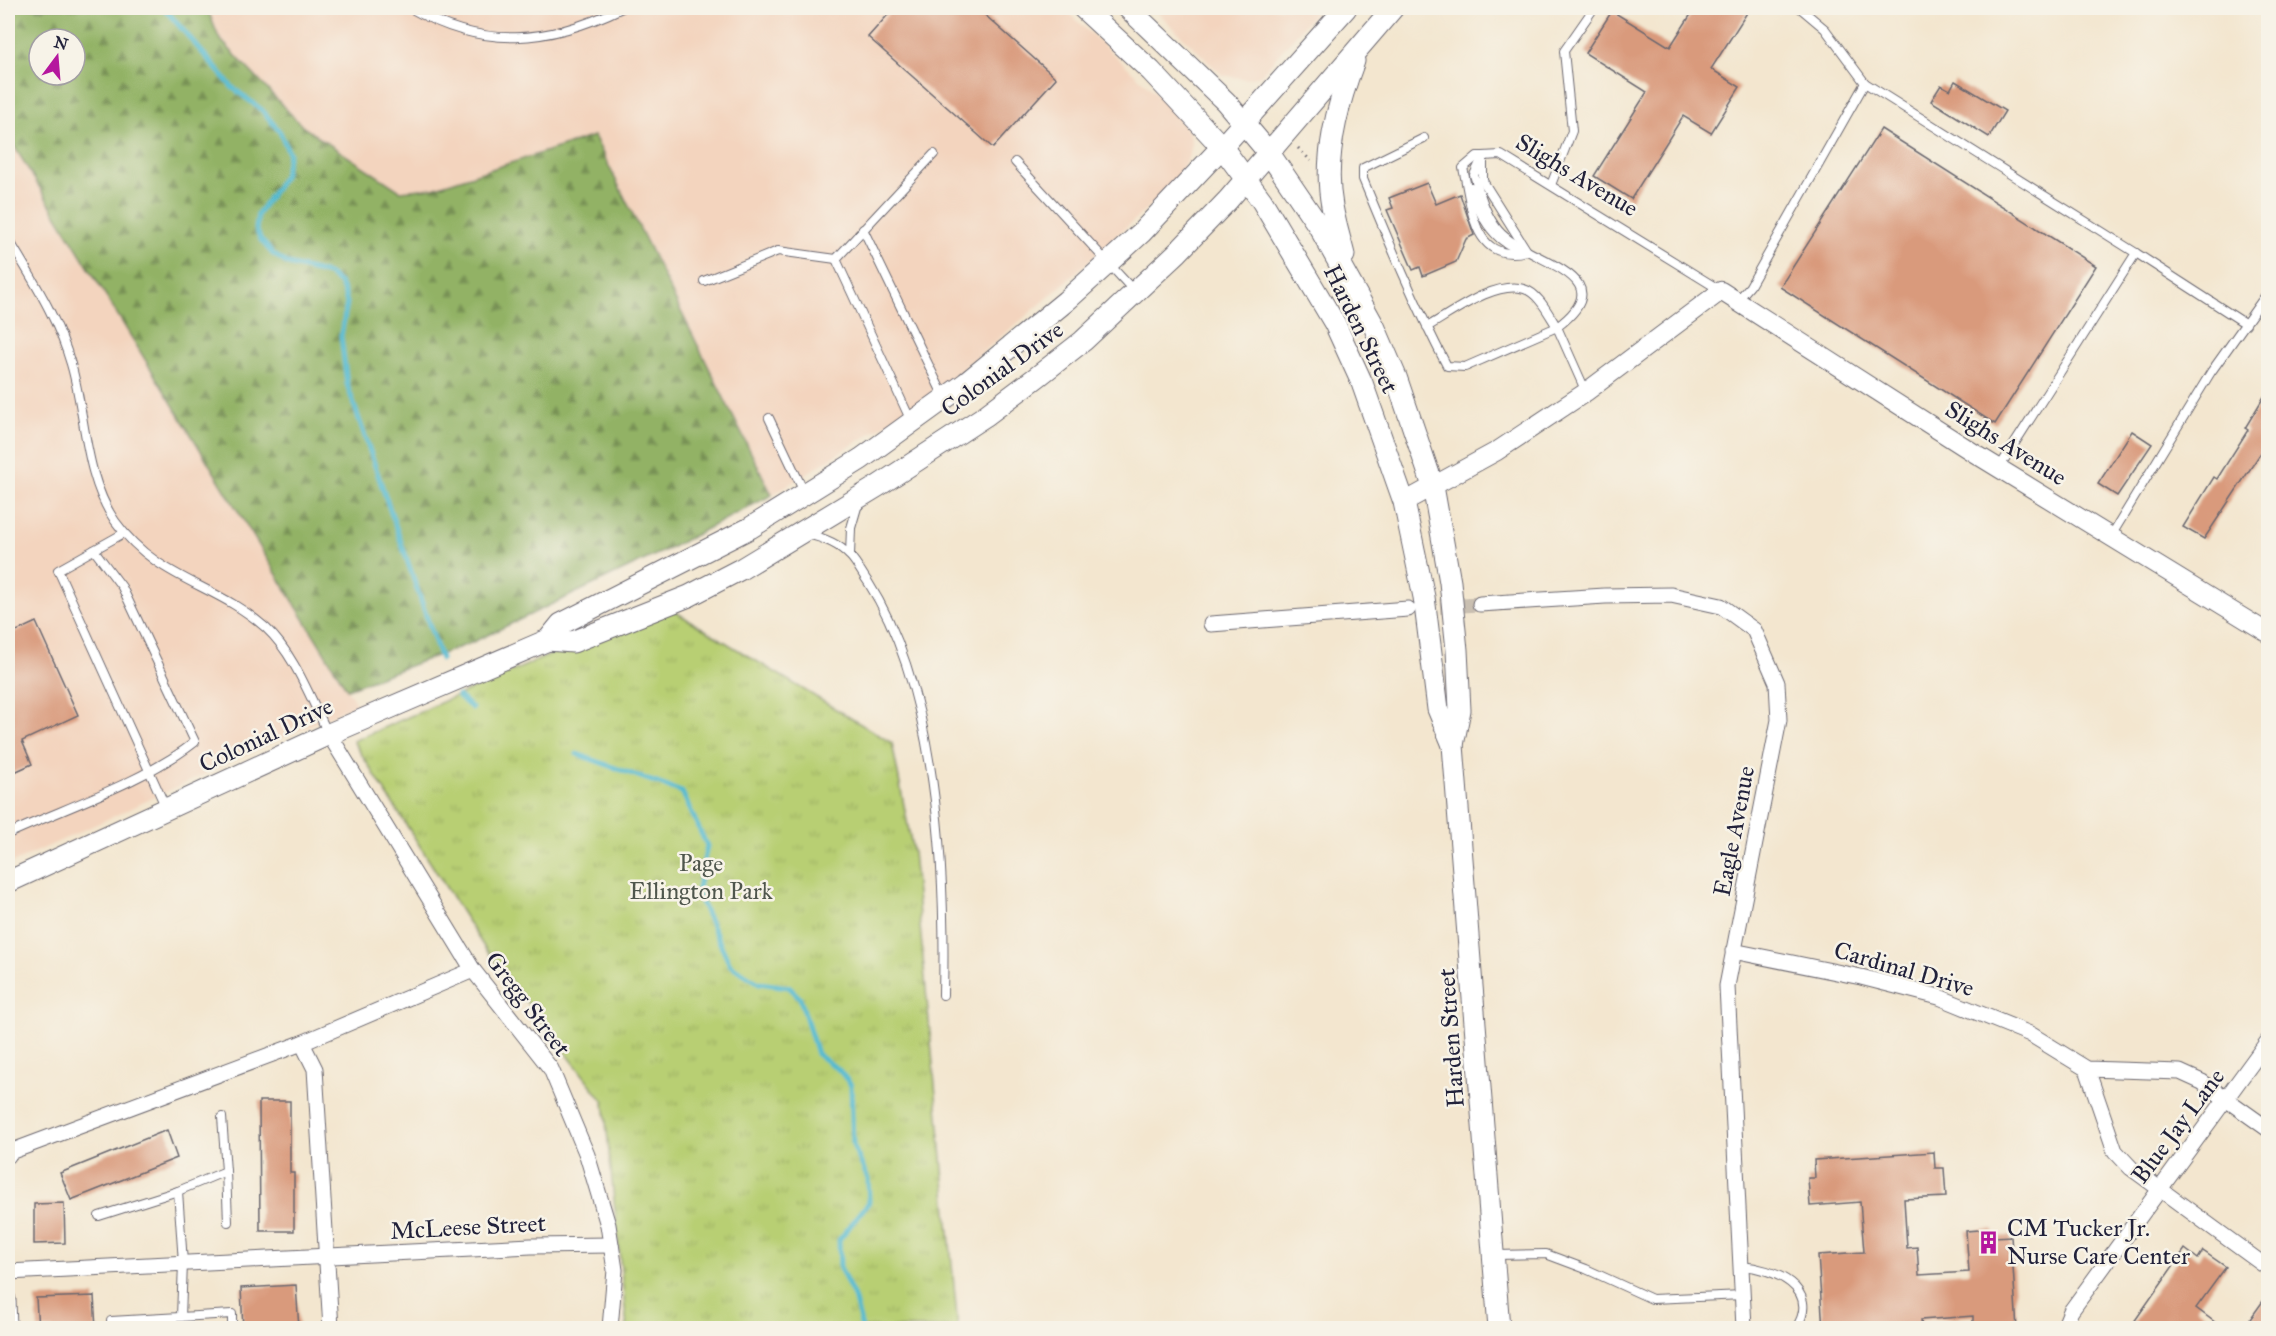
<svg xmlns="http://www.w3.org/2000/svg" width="2276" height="1336" viewBox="0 0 2276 1336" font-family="'IM FELL Great Primer',serif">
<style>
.built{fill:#f3d4be}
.grass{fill:url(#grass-tufts);stroke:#6d7857;stroke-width:1.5}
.forest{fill:url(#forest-firs);stroke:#5a6a50;stroke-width:1.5;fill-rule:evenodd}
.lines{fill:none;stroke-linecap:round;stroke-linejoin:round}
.stream{stroke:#53bad1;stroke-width:5}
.building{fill:#d99a7c}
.minor-tunnel{stroke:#c9bfb1;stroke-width:15;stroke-dasharray:15 8;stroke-linecap:butt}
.service-casing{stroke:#6b676f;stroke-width:10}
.minor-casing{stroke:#6b676f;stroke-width:17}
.tertiary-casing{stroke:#6b676f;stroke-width:20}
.secondary-casing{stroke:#6b676f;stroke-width:23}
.path{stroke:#6b676f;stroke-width:3;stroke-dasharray:1.5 4.5;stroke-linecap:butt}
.service{stroke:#fff;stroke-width:8}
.minor{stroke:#fff;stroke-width:15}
.tertiary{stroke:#fff;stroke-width:18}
.secondary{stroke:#fff;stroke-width:21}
.labels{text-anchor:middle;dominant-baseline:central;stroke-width:5;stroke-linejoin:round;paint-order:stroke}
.street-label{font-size:24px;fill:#22223b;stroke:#f7f3e8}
.park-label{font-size:24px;fill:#4f564c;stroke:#f7f3e8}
.poi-label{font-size:24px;fill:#22223b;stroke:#f7f3e8;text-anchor:start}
</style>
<defs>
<pattern id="grass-tufts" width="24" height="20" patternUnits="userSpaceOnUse" patternTransform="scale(1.5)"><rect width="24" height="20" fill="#b8cf73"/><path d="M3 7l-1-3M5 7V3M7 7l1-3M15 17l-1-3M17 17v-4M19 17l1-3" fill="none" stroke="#9eb164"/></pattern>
<pattern id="forest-firs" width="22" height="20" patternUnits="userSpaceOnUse" patternTransform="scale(1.5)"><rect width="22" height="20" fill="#92b265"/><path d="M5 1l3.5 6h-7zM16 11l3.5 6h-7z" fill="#779054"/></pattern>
</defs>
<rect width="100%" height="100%" fill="#f7f3e8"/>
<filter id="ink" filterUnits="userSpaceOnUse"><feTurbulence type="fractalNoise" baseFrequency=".0167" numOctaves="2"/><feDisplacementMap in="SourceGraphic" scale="12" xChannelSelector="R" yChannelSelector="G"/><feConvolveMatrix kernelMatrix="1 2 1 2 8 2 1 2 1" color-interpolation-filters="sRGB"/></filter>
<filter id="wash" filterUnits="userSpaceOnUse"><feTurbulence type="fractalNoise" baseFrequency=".008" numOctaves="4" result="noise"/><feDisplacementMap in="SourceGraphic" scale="24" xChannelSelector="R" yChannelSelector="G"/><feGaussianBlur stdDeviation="1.35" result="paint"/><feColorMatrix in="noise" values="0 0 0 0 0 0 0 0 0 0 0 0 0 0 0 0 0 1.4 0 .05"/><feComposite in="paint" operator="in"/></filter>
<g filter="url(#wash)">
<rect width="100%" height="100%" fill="#f3e6cf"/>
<g class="built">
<path d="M207,8H1063L1173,109L1191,136V149L1187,161L1171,187L1049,297L926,399L772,495L594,136L433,188L400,191L303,127L219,38Z"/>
<path d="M1153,8H1319L1261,75L1246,79L1222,75Z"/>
<path d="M8,136L356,704L8,865Z"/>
</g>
<path class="grass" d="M664,605L892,743L913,852L958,1328H627L604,1102L484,947L353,741Z"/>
<path class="forest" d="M8,8H207L219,38L303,127L400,191L433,188L594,136L772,495L672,547L471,643L347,689L8,136ZM39,39H75V75H39Z"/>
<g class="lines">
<g class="stream">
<path d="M164,8L233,88L262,110L280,132L289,153L284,176L258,214L256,229L261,240L273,254L288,264L328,274L340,283L344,292L347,303L341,336L347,384L441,659"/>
<path d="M458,696L472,708"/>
<path d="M577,754L682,792L707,846L697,893L730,965L759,983L789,987L800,998L817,1054L839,1070L851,1085L853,1145L868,1179L869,1202L839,1240L840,1268L854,1297L862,1328"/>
</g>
</g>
<g id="blocks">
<g class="building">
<path d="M894,8H977L1056,78L993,148L868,37Z"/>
<path d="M1695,8H1750L1711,69L1740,87L1711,133L1683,116L1631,199L1594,176L1647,92L1585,53L1612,11L1670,47Z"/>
<path d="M1955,81L2005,111L1989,137L1931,101L1941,85L1950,90Z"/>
<path d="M1881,129L2096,266L1995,424L1780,287Z"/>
<path d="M1427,183L1436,204L1460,194L1474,235L1466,239L1456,262L1423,276L1420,267L1413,270L1387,210L1393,208L1389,198Z"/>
<path d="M2268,390V442L2204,539L2183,527L2214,477L2217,479L2248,430L2245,428Z"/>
<path d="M2132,431L2152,444L2117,496L2098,484Z"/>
<path d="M36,622L78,715L22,741L32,764L8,775V635Z"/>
<path d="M259,1101H290V1173H294V1231H260Z"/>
<path d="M167,1130L177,1158L71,1200L60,1173Z"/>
<path d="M1934,1152L1935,1168H1944L1946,1197L1904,1199L1907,1248L1917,1247L1919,1275L1969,1272L1966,1231L1993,1229L1994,1237L2011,1236L2017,1329H1973V1316L1921,1320L1922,1329H1823L1818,1255L1864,1252L1860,1202L1810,1206L1808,1178H1815L1814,1160Z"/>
<path d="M64,1203L65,1243L34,1244V1204Z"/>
<path d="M2185,1249L2198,1259L2203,1251L2226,1267L2196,1308L2224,1329H2129Z"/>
<path d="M296,1285L299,1329H243L241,1288Z"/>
<path d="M2268,1294V1329H2243Z"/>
<path d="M94,1296L96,1329H38L36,1298Z"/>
</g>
</g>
</g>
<g filter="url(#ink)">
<use href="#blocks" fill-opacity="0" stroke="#6b676f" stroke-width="1.5"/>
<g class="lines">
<path class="minor-tunnel" d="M1417,608L1480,604"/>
<defs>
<g id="service">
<path d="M410,8C483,50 548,44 622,8"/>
<path d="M1800,8L1825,29L1865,83"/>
<path d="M1424,138L1363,168V179C1389,242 1415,305 1447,366L1465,367L1557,327C1549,315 1539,293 1524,289C1495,280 1452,313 1427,327"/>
<path d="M1477,156H1483V181L1527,251C1472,265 1472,206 1463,168Z"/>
<path d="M1015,162L1134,291"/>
<path d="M1551,185L1572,131L1564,51L1594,8"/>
<path d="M1471,187C1477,212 1494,243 1520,249"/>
<path d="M863,229L944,397"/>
<path d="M8,238C32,279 58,318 71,364C86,414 84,476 115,521C158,581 216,583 266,628C295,655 310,698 328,733"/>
<path d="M2136,253L2246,324"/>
<path d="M836,259L911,421"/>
<path d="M836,259L934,154"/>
<path d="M704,281L778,251L836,259"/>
<path d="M1737,301L1750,286L1865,83L2136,253L1999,468"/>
<path d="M1586,392L1557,327C1628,274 1525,263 1498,230C1485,214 1480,193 1474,175L1483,156L1501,155L1720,290"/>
<path d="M769,418L804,492"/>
<path d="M124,533L58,570L166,808"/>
<path d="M806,534C821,537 839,544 850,556C857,563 862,574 868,582C937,690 946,869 943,995"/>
<path d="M2111,536L2211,372L2268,292"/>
<path d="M850,555L851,528L858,504"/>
<path d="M8,834C67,807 144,782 195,742L122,587L94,550"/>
<path d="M226,1171L228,1222"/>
<path d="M178,1191L226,1171L222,1117"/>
<path d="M99,1216L178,1191L183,1263L181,1317"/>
<path d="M1496,1255L1546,1254L1586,1269L1652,1299L1743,1295"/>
<path d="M1741,1266C1773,1268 1822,1288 1796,1328"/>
<path d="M111,1328V1321L232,1314V1328"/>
<path d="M1658,1328H1744"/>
</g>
<g id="minor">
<path d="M1480,604L1605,596L1671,595L1721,606L1754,630L1777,683L1779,720L1727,986L1744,1328"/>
<path d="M1211,624L1408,609"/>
<path d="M329,734L473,970L551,1069L587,1155L608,1225L615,1270L610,1328"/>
<path d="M1733,951L1861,977L1939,997L2030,1034L2087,1069L2180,1072L2202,1082L2268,1129"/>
<path d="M302,1043L315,1069L331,1328"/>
<path d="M2087,1069L2115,1151L2131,1168L2268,1268"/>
<path d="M8,1156L10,1152L302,1043L473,970"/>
<path d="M8,1272L531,1246L611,1245"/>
<path d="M8,1299L9,1328"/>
<path d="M2064,1328L2071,1311L2268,1041"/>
</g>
<path id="tertiary" d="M1404,502L1497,451L1586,392L1721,291L1974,453L2268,633"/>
<g id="secondary">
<path d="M1083,8L1151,71L1222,147L1262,201L1335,324L1362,383L1404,502L1424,597L1438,709L1453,745"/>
<path d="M1128,8L1226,102L1269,153L1318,225L1374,326L1396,377L1433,486L1450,582L1457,650L1460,710L1453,745L1499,1328"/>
<path d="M1344,255C1340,239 1335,223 1332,206C1323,158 1337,106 1354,61"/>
<path d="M548,640L573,642L689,596L741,569L878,486L985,416L1037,377L1083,341L1178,252L1228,200L1393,8"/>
<path d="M8,882L329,734L548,640L561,624L750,528L861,459L966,383L1066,301L1141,233L1222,147L1346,8"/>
</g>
</defs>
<use href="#service" class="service-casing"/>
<use href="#minor" class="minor-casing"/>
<use href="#tertiary" class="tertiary-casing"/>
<use href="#secondary" class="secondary-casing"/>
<path class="path" d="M1298,148L1311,161"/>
<use href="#service" class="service"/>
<use href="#minor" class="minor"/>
<use href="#tertiary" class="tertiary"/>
<use href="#secondary" class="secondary"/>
</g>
</g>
<defs>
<symbol id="building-bare" viewBox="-9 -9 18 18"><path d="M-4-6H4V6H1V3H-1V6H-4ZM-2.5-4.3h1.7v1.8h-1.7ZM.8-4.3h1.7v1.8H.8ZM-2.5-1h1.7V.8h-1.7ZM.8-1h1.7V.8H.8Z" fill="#b5179e" stroke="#f7f3e8" stroke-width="2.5" paint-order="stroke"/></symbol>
</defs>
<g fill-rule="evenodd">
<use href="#building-bare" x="1972" y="1226" width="33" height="33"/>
</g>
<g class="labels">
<g class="street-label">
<text transform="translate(1577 175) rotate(31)">Slighs Avenue</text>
<text transform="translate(1361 329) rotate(64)">Harden Street</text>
<text transform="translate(1002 369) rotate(-36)">Colonial Drive</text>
<text transform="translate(2006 443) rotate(32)">Slighs Avenue</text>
<text transform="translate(266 735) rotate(-25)">Colonial Drive</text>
<text transform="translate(1734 831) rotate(-79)">Eagle Avenue</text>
<text transform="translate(1904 969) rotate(16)">Cardinal Drive</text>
<text transform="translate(528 1004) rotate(53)">Gregg Street</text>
<text transform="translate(1451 1038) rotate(-94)">Harden Street</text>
<text transform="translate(2178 1126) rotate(-53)">Blue Jay Lane</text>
<text transform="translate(468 1227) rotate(-3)">McLeese Street</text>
</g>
<g class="park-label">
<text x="701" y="863">Page<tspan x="701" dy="28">Ellington Park</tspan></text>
</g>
<g class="poi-label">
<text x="2007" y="1228">CM Tucker Jr.<tspan x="2007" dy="28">Nurse Care Center</tspan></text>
</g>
</g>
<rect width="2276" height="1336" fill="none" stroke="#f7f3e8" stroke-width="30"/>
<g transform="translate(57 57) rotate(16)"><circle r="28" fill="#f7f3e8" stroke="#a29fa3" stroke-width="1.5"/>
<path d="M0-4.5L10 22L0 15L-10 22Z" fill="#b5179e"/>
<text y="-9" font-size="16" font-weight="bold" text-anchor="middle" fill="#22223b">N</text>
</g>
</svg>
